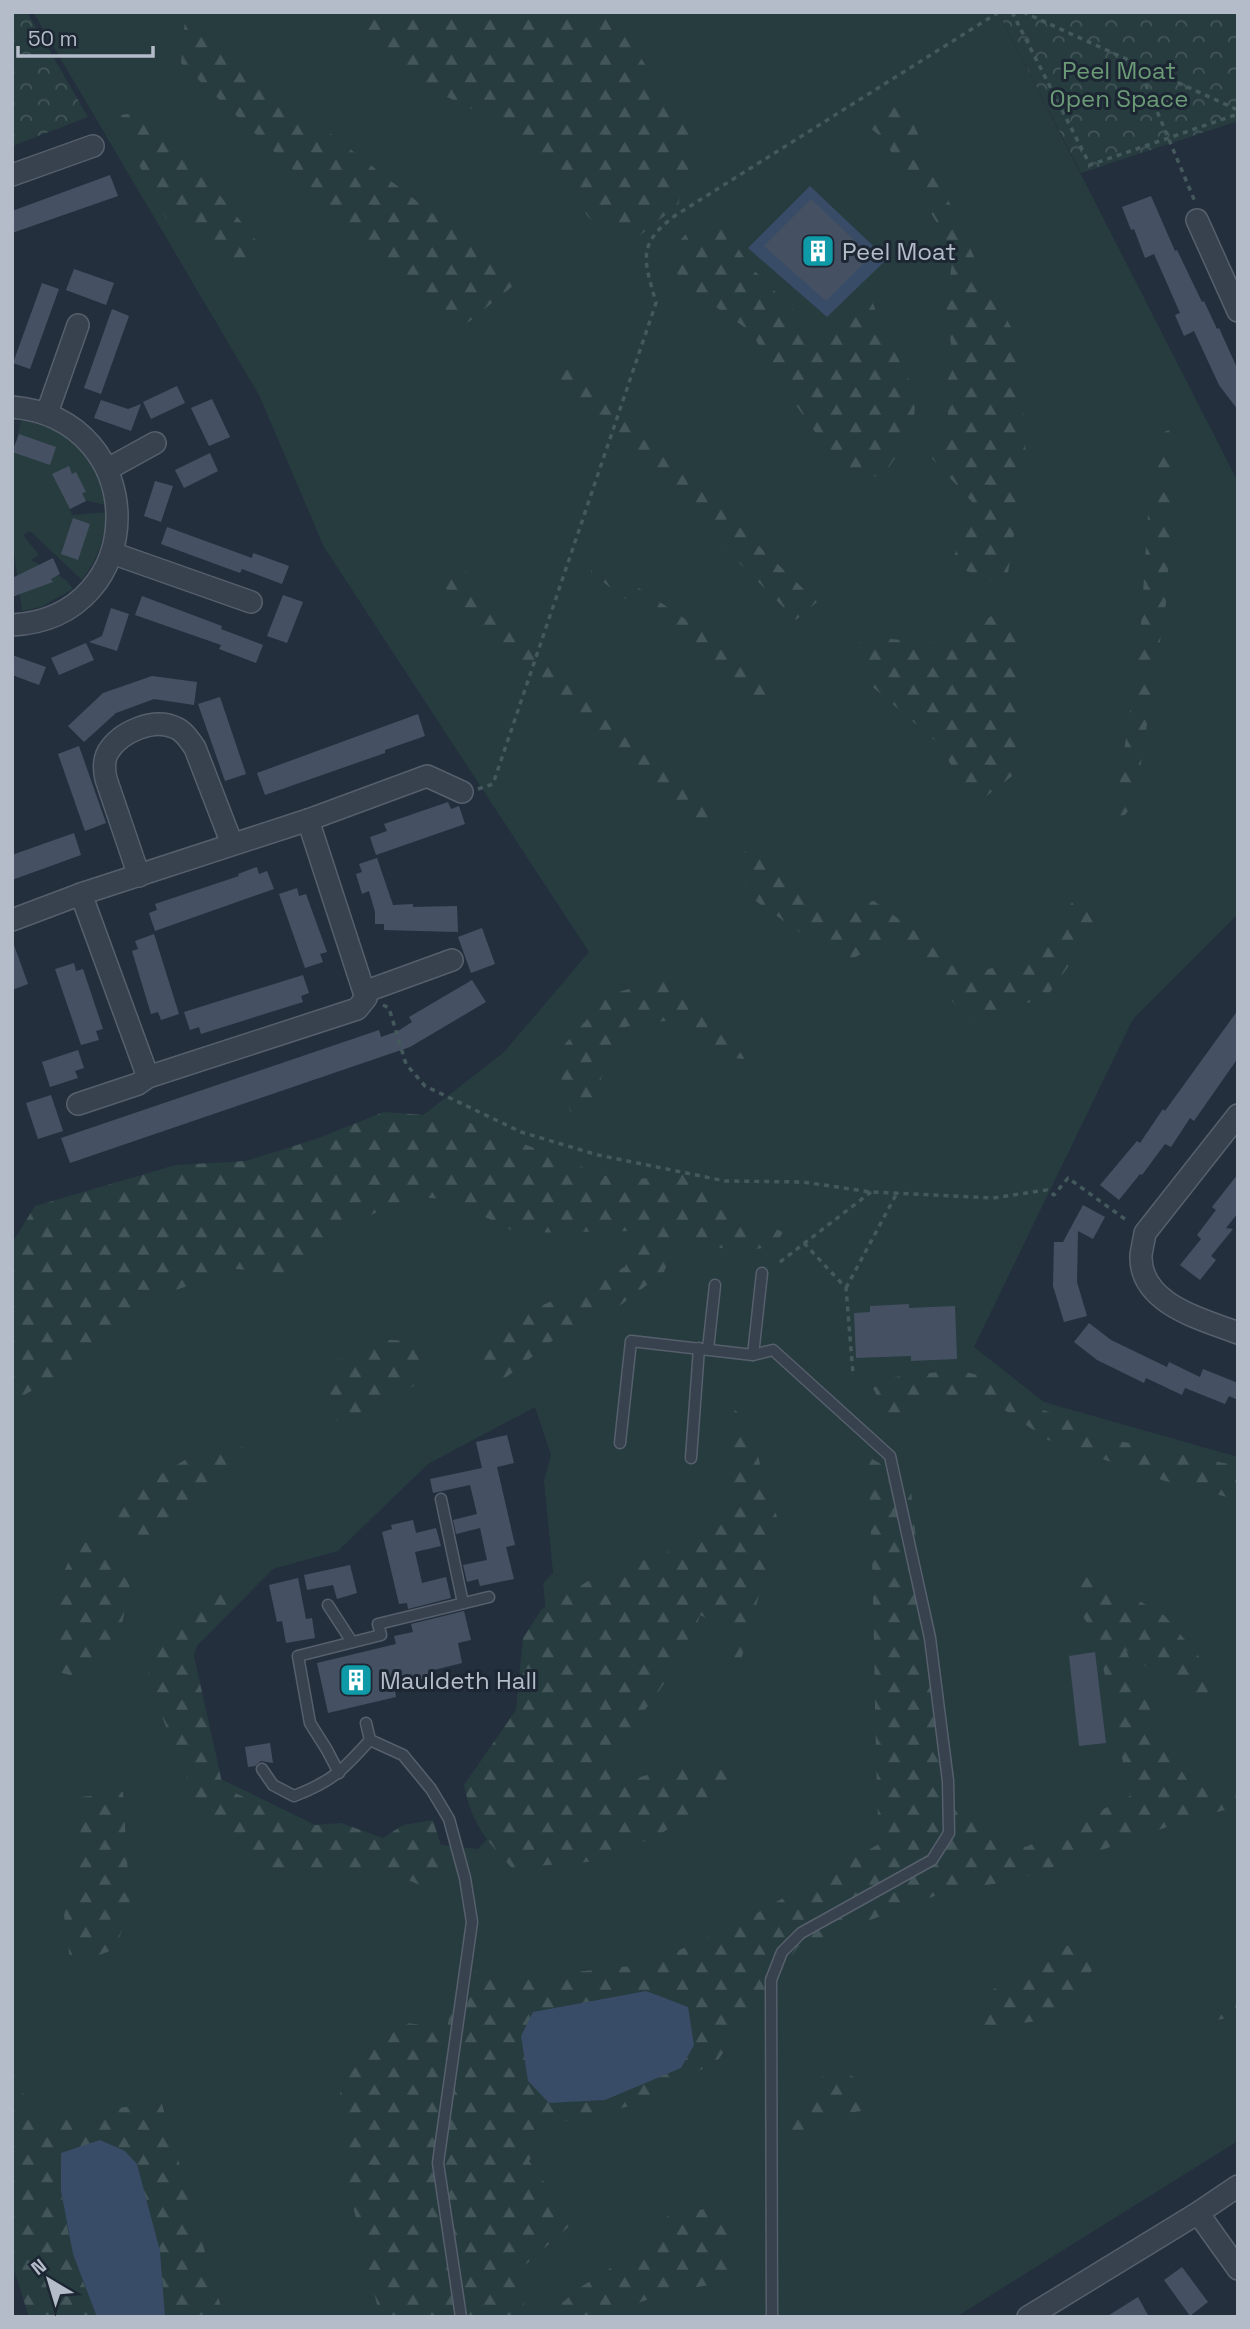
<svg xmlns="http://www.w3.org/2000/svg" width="1250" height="2329" viewBox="0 0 1250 2329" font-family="'Space Grotesk',sans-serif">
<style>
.grass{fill:#263c3f;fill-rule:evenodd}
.forest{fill:url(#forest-firs)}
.park{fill:url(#park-crowns)}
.water{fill:#394c67}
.building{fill:#455162}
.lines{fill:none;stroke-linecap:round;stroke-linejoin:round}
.service-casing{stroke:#565f6c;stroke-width:13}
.minor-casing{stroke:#565f6c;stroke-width:24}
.path{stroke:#44595c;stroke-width:3.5;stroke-dasharray:5 5;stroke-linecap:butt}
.service{stroke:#38414e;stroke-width:10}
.minor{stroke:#38414e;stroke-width:21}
.labels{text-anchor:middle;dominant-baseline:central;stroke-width:6;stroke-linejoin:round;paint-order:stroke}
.park-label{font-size:24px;fill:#6b9a76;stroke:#1d2633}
.poi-label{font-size:24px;fill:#b4bcc9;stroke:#1d2633;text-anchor:start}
</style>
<defs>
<pattern id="forest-firs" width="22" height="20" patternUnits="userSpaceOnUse" patternTransform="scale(1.75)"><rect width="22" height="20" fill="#263c3f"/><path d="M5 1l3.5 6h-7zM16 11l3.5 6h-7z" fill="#435659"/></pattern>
<pattern id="park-crowns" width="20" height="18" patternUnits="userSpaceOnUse" patternTransform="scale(1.75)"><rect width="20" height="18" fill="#263c3f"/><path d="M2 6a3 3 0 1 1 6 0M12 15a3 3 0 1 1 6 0" fill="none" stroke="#435659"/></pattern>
</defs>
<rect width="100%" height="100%" fill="#242f3e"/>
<g class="grass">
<path d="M33,12H998L1238,482V914L1133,1019L974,1347L1044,1402L1238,1457V2141L956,2317H33L12,2253V1284L363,1162L504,1052L589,952L324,547L259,395ZM535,1407L551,1455L544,1481L553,1573L543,1583L549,1642L501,1824L478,1849L426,1843L354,1844L213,1775L188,1674L197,1646L273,1569L338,1551L428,1464Z"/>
<path d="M21,420C52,426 84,442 96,472C101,483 103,494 106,505L66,496L72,515L107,512C105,539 98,558 82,580L30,531L23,535L39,555L31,560L66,580L73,589L41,607L22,611L12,538V456L14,455Z"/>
</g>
<g class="forest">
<path d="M340,12H597L622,30L697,141L677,208L660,219L628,245L590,219L518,132L433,90Z"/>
<path d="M185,20L519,281L460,329L181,63Z"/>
<path d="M897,88L981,272L1020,344L1026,457L1006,586L951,565L973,503L929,455L943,432L948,414L945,385L954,367L946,306L953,255L944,235L915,186L880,136L862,121Z"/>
<path d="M151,110L267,254L246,274L166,218L139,165L121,115Z"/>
<path d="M719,219L749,265L816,333L871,298L882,327L916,393L913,430L884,475L849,480L788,394L751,332L702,297L681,286C679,278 674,266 675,258C676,233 699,224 719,219Z"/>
<path d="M565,358L817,602L796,620L576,399L534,381Z"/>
<path d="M1178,426L1166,603L1135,802L1125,815L1115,816L1140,639L1153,437Z"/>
<path d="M592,557L780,682L774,710L591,573Z"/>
<path d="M452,559L560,661L679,781L720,812L716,822L706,826L690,827L580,731L434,576Z"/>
<path d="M993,615L1022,633L1016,773L975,805L938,743L868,683L852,648L868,637L947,644Z"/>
<path d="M763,846L830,908L874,901L918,933L966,977L1034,953L1083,888L1093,890L1098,904L1094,930L1046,998L969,1018L891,940L843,963L750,897L737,865L746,850Z"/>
<path d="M665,978L743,1038L755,1060L734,1058L671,1020L625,1027L602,1073L594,1120L570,1111L555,1055L609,995Z"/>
<path d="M384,1112L455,1117L619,1181L685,1174L745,1216L783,1232L775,1246L737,1252L706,1244L675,1245L664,1272L618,1307L566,1330L499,1383L477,1361L528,1312L625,1267L635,1231L517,1233L449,1199L411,1197L337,1230L284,1273L235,1269L162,1295L47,1382L12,1402V1243L35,1206L176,1165L246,1161L316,1139Z"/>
<path d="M368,1339L416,1341L430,1362L415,1385L355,1423L325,1419L334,1365Z"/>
<path d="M956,1370L1001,1380L1041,1409L1124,1442L1238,1466V1509L1231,1498L1165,1481L1048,1440L1006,1411L967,1397L919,1395L903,1412L902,1439L884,1432L883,1408L873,1388L895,1377Z"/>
<path d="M731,1406L751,1425L762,1473L779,1523L736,1678L729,1629L700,1615L688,1651L612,1755L610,1788L669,1767L730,1760L735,1781L658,1836L588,1862L512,1868C486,1840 472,1824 464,1785L516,1710L523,1638L541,1610L593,1578L690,1544L729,1499L733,1460Z"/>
<path d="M244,1447L225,1477L161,1543L99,1520L129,1493L195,1454Z"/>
<path d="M867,1456L910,1481L943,1804L1026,1847L1130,1796L1097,1638L1069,1595L1045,1574L1090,1572L1165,1616L1230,1694L1191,1705L1126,1650L1160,1734L1193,1790L1238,1778V1806L1167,1827L1013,1881L948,1891L798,1947L718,2060L643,2103L552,2124L529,2161L573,2223L516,2273L527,2317H380L345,2173L340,2091L366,2041L406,2023L447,2028L454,1994L479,1969L491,1967L509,1979L650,1964L755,1914L879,1844C873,1715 876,1585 867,1456Z"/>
<path d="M78,1539L134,1565L120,1634L82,1679L59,1672L58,1586Z"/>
<path d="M225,1585L235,1606L192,1647L223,1787L303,1826L341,1823L383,1838L403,1825L433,1820C442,1850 450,1862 429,1889L387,1871H274L234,1848L198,1805L158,1707L146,1665L173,1620Z"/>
<path d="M123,1792L130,1909L115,1949L71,1966L64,1915L80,1861L81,1797Z"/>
<path d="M1100,1937L1099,1963L1046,2020L983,2028V1996L1059,1948Z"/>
<path d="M1238,1991V2016L1207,2022Z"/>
<path d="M835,2064L863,2084L862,2111L826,2116L786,2142L773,2129L795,2103Z"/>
<path d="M12,2069L36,2122L161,2101L224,2317H165L160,2251L100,2140L61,2154V2191L72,2254L97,2317H29L12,2263Z"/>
<path d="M712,2208L729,2238L732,2280L665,2294L595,2317H558L562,2303L581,2287L631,2255L670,2214Z"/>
</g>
<g class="park">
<path d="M12,12H27L88,117L12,146Z"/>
<path d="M998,12H1238V121L1081,173Z"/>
</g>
<g class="water">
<path d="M810,186L887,259L827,317L748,248Z"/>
<path d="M646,1991L688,2007L694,2045L681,2068L605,2100L549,2103L528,2081L521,2036L533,2012Z"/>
<path d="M100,2140L125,2151L137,2164L160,2251L165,2317H97L73,2254L61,2191V2153Z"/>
</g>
<g class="building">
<path d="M110,175L118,196L12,233V211Z"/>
<path d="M1151,196L1175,251L1177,250L1202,302L1204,301L1217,329L1219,328L1238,370V410L1219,385L1194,331L1184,336L1175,315L1180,313L1154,254L1145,258L1134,229L1131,230L1122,207Z"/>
<path d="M811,199L871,256L826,301L764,246Z"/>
<path d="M74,269L114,283L106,305L66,290Z"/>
<path d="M42,283L59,289L30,369L13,363Z"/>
<path d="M112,309L129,316L101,394L84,388Z"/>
<path d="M177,386L185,403L151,419L143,402Z"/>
<path d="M212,399L230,437L209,446L191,408Z"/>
<path d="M101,400L128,409L141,404L131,431L94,418Z"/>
<path d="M19,434L56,447L50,465L12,452Z"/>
<path d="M210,453L218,471L184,488L175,470Z"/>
<path d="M69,466L72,474L76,472L86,492L82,493L86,501L70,509L52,474Z"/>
<path d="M155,481L173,486L161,522L144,516Z"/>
<path d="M73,518L90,524L78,560L61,554Z"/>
<path d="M167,527L252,558L253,553L289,566L282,584L242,569L240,573L161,544Z"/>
<path d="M53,558L60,574L51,579L53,582L12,597V578Z"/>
<path d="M283,595L303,602L287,643L267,636Z"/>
<path d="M142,596L222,626L221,629L263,645L256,663L219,649L221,645L135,615Z"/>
<path d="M111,608L129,614L117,651L89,642L102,636Z"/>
<path d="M86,643L94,660L59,675L51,658Z"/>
<path d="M12,655L46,667L39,685L12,675Z"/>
<path d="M152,676L197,682L194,705L154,699L116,713L84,742L68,726L103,693Z"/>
<path d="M220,697L246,774L225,781L198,704Z"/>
<path d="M418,714L425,736L385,750V753L265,795L257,773Z"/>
<path d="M79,746L106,823L85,831L58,754Z"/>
<path d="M448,802L451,809L459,806L465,824L376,855L370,837L387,831L384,824Z"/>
<path d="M74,833L81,855L12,880V855Z"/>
<path d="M377,858L393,905L413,904V907L457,906L458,932L384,930V924H375V912L369,891L362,894L356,874L362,872L359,864Z"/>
<path d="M257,867L259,874L267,871L274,889L155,931L149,913L157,910L155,904L239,876L238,874Z"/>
<path d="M297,888L299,896L306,894L327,952L320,954L323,962L305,968L279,894Z"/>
<path d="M482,928L495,964L471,973L458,937Z"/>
<path d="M154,934L179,1014L161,1020L158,1012L151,1014L132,951L138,949L135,941Z"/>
<path d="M12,945H14L28,984L12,990Z"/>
<path d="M74,963L76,971L83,969L103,1029L96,1031L99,1040L81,1045L55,969Z"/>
<path d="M303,975L309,993L301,996L303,1002L201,1034L199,1027L190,1030L184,1012Z"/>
<path d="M472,980L486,1002L410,1047L70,1163L61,1138L379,1030L381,1037L398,1031L412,1022L409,1017Z"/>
<path d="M1238,1010V1058L1194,1121L1190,1118L1171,1147L1165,1144L1142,1175L1140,1174L1119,1200L1100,1185L1137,1141L1140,1143L1163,1109L1165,1111Z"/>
<path d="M78,1050L84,1068L75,1071L78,1078L50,1087L42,1062Z"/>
<path d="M51,1095L63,1131L38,1139L26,1103Z"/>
<path d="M1238,1174V1213L1226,1228L1233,1229L1211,1256L1216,1260L1200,1280L1180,1265L1201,1239L1197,1235L1216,1210L1212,1207Z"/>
<path d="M1083,1205L1105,1217L1093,1239L1078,1231L1077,1282L1087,1316L1064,1322L1053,1286L1054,1242H1063Z"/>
<path d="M909,1304V1308L955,1306L957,1359L911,1361V1356L856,1358L854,1313L870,1312V1306Z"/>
<path d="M1089,1323L1111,1340L1167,1367L1169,1362L1200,1377L1203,1369L1238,1383V1400L1229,1396L1225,1404L1185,1388L1182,1395L1146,1378L1144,1383L1097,1360L1074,1342Z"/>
<path d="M507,1435L514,1463L497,1467L515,1545L506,1547L514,1579L480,1586L478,1579L467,1582L463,1565L487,1560L480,1528L456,1534L453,1520L477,1514L470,1485L433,1493L430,1479L482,1468L476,1442Z"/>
<path d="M413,1520L416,1533L436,1528L441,1546L415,1552L422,1583L446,1577L451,1598L408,1609L407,1603L399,1604L382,1532L392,1529L391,1525Z"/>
<path d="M350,1565L357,1593L337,1599L333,1585L307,1590L304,1575Z"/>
<path d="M298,1578L306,1619L312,1618L315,1638L286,1643L282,1621L277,1622L269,1585Z"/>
<path d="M464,1611L471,1640L458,1643L462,1663L434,1670L436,1676L394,1685L396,1697L328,1713L317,1663L396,1644L394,1636L413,1632L411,1624Z"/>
<path d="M1095,1652L1106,1743L1079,1746L1069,1656Z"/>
<path d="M270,1743L273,1763L261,1761L255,1766L248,1767L245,1747Z"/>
<path d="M1182,2267L1208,2302L1190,2316L1164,2280Z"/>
<path d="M1138,2297L1149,2317H1106Z"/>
</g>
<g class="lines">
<defs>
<g id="service">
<path d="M708,1349L715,1285"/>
<path d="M753,1355L762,1273"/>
<path d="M620,1443L631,1341L753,1355L773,1350L890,1456L930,1638L948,1781L949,1833L932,1860L801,1933L782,1952L771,1980L772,2317"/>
<path d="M691,1458L699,1348"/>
<path d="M441,1499L463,1603"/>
<path d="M328,1605L352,1642"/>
<path d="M366,1723L370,1740L403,1755L431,1789L449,1819L465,1878L472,1922L438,2163L461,2317"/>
<path d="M262,1769L273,1785L294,1796C333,1781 343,1770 370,1740"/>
<path d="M339,1773L327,1750L310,1723L298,1656L381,1635L378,1624L489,1597"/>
</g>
<g id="minor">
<path d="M12,175L93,146"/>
<path d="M1197,220L1238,311"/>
<path d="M12,407C153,419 151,618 12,625"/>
<path d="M47,413L78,325"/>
<path d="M108,469L155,443"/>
<path d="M112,553L251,602"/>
<path d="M139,876L106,779C104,770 103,761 108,752C120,732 154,717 176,728C185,732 190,741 195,748L232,844"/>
<path d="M81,894L148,1077"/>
<path d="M12,920L81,894L308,820L427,776L462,792"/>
<path d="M364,992L452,960"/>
<path d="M78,1104L138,1084L148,1077L357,1009L366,998L308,820"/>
<path d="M1238,1115L1145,1233C1144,1240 1142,1248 1141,1255C1139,1304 1202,1319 1238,1333"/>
<path d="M1198,2213L1238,2269"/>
<path d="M1028,2317L1198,2213L1238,2186"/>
</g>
</defs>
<use href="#service" class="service-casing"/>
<use href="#minor" class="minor-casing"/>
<g class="path">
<path d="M1012,12L1090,165L1238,114"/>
<path d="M1023,12L1238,110"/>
<path d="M1138,66L1196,204"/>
<path d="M478,789L493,784L656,303C645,261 635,245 676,215L999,12"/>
<path d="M383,1005L389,1008L406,1064L425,1086L521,1132L598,1155L725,1181L803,1182L871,1192L993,1198L1047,1190L1054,1195L1068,1178L1129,1222"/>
<path d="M804,1243L846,1288L853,1374"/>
<path d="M780,1262L871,1192"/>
<path d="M846,1288L897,1193"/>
</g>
<use href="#service" class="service"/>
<use href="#minor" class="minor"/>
</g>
<defs>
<symbol id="building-square" viewBox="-11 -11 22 22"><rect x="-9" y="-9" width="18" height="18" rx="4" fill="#0f9aa8" stroke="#1d2633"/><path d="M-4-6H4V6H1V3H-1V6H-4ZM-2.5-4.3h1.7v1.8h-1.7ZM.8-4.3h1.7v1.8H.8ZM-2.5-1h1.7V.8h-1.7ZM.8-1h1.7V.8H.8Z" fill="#fff"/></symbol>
</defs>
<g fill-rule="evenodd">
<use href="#building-square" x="799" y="232" width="38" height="38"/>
<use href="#building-square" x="337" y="1661" width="38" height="38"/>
</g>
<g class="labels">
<g class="park-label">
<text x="1119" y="70">Peel Moat<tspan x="1119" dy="28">Open Space</tspan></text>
</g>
<g class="poi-label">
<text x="842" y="251">Peel Moat</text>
<text x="380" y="1680">Mauldeth Hall</text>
</g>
</g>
<rect width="1250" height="2329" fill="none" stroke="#b4bcc9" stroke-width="28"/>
<g transform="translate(49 2280) rotate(322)" stroke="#1d2633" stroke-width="5" paint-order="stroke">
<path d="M0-5L12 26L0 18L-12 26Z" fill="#b4bcc9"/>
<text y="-10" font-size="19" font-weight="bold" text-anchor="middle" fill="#b4bcc9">N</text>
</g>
<path d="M18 46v10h135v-10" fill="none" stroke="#b4bcc9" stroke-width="3.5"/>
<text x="28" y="46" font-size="21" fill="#b4bcc9" stroke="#1d2633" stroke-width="5" paint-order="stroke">50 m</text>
</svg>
